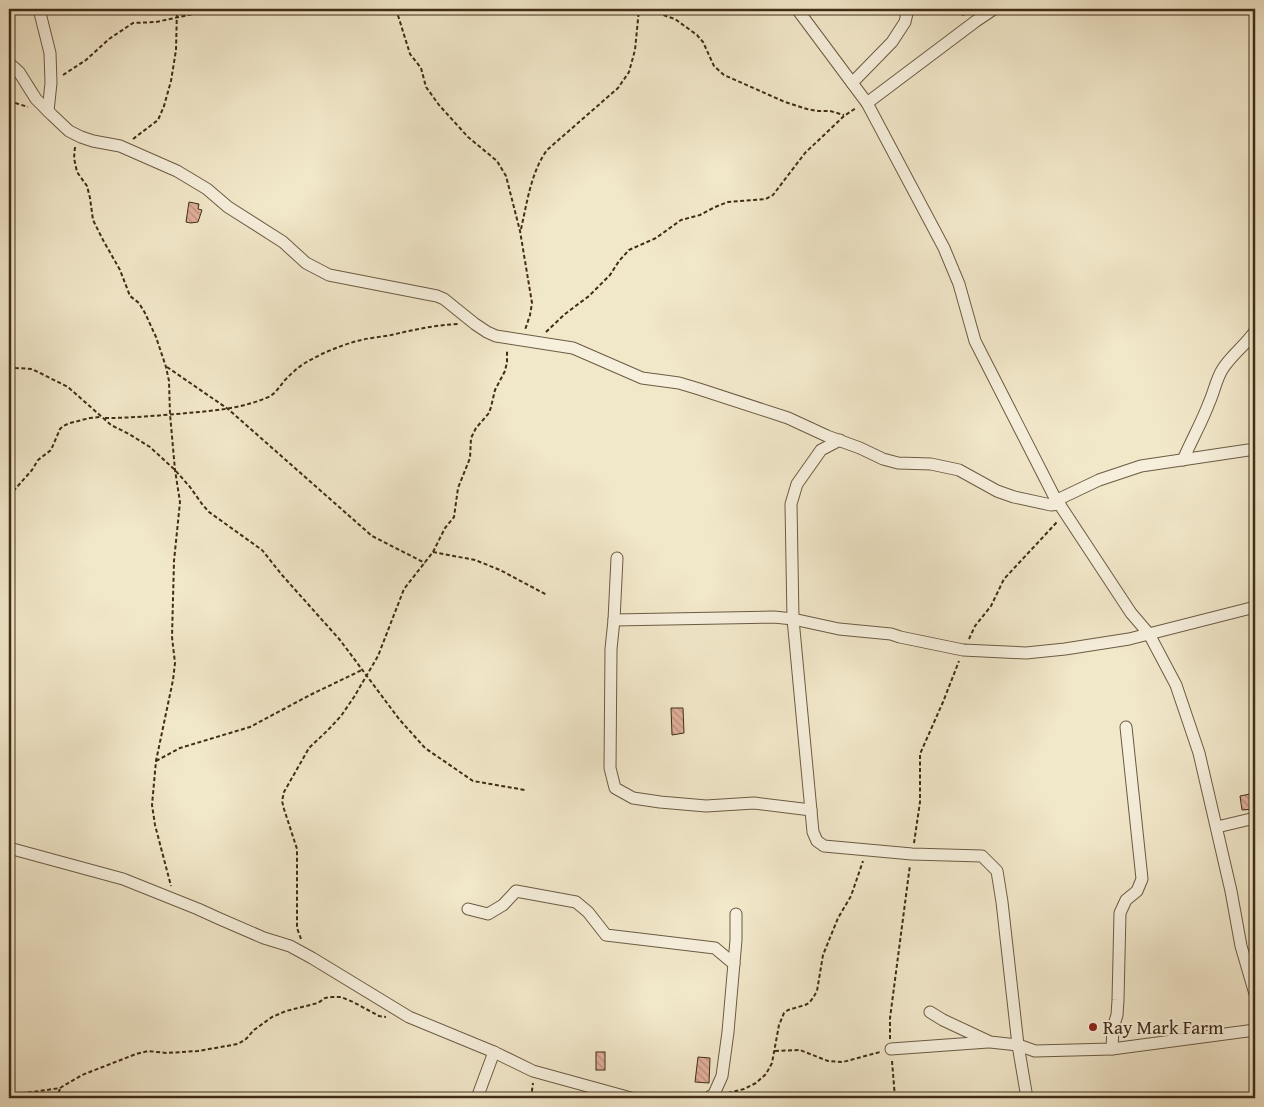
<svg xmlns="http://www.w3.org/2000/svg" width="1264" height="1107" viewBox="0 0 1264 1107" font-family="'Gentium Book Plus',serif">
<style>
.building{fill:url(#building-back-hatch);stroke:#402c17}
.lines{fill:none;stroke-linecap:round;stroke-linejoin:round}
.minor-casing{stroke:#6c5b44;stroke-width:13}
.path{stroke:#402c17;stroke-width:2;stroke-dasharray:4 2.5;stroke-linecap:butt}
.minor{stroke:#f6efdc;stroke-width:11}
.poi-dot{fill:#8f2418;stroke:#f6efdc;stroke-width:2}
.labels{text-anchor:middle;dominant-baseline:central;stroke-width:4;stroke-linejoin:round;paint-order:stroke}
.poi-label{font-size:19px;fill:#402c17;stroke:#f6efdc;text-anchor:start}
</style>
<defs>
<pattern id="building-back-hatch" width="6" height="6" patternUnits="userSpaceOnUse" patternTransform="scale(1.25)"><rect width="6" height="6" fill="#e1af9a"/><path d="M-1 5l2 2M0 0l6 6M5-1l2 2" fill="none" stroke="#b88f7d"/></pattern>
</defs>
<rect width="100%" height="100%" fill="#f1e7c9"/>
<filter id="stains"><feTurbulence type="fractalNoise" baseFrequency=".004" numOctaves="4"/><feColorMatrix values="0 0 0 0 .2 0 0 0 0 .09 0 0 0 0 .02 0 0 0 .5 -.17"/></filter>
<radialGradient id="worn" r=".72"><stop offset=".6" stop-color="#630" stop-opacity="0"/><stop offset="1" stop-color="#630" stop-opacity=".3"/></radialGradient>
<g class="building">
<path d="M189,202L199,204L198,209L202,210L198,222L191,223L186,222Z"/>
<path d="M671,708H683L684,733L672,735Z"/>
<path d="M1255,793V809L1242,810L1240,796Z"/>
<rect x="596" y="1052" width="9" height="18"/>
<path d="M698,1057L710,1058L709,1083L695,1082Z"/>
</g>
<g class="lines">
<defs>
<g id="minor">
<path d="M39,9L50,53L51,83L48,111"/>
<path d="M797,9L867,103L944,248L959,284L975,341L1054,496L1131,613L1149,634L1176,685L1199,753L1231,891L1241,946L1255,994"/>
<path d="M9,63L19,72L36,99L52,115L69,131L81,137L93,141L120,146L177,171L207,189L228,207L283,242L306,263L329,275L437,296L444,299L475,324L487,332L496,336L573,348L642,378L679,383L699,389L788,418L827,436L860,448L883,459L898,463L931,464L959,470L997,491L1014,497L1051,505L1060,504"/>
<path d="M852,83L892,42L905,22L908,9"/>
<path d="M867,103L976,21L994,9"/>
<path d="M840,440L821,450L797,484L791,504L793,619L813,832L817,841L824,846L912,854L982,856L997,871L1002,902L1018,1045L1027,1098"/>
<path d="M1183,460C1191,441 1202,422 1209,403C1214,392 1216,380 1222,370C1231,355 1246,345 1255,331"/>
<path d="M1057,500L1099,480L1141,466L1255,449"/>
<path d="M617,558L614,620L611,649L610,768L615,788L633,798L660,802L706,806L754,803L811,810"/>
<path d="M614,620L774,617L793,619L839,629L891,634L900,637L963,650L1026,653L1065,649L1129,639L1255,607"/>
<path d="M1217,827L1255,818"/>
<path d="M9,848L123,879L198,909L220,919L264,938L290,946L312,958L409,1017L494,1052L533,1071L631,1098"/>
<path d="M468,909L488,914L503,905L516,891L576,902L588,912L606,935L715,948L734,964"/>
<path d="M930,1012L943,1020L990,1042L1018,1045L1035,1051L1112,1049L1255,1030"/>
<path d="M891,1049L988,1042"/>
<path d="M1112,1049L1113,1028L1117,1015L1118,1000L1120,913L1126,900L1137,891L1142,879L1126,727"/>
<path d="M477,1098L494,1052"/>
<path d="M708,1098L714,1094L722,1076L728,1032L736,940V914"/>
</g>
</defs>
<use href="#minor" class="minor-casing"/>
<g class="path">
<path d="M396,9L410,54L421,68L426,87L439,105L468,137L497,161L506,176L520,231L532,303L530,315L525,330"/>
<path d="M645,9L675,19L697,35L703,42L714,66L724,75L785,102L807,109L818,111H830L844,115"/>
<path d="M950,9L964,15"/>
<path d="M63,75L86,60L109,39L133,23L156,22L207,11L266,9L282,10L294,9"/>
<path d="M9,101L28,107"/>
<path d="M133,139L158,120L164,106L171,81L176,50L177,9"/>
<path d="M75,147L74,158L77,172L87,186L90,198L93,220L103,240L120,270L130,296L139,303L145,313L156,337L166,367L169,381L170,414L175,470L180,502L174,561L172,637L175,663L173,680L156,761L152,805L155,825L171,886"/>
<path d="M521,229C527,203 531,172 547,150L618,88L629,72L635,50L639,9"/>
<path d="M546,332L565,314L589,296L610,275L619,261L629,250L656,238L681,220L700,215L715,207L728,202L766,199L773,195L805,153L844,116L856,108"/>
<path d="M9,365L16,368L32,369L68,387L111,425L129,434L150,447L175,470L190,487L202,504L209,512L262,550L282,575L340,640L399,719L425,748L473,781L525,790"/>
<path d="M167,367L228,409L372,536L425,563"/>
<path d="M105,418C129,418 153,416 177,414C208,411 237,410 266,398C275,395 279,387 285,380C291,374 297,368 305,363C320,354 339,346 357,341C368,338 380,337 391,335C413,330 435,325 458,324"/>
<path d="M9,496L32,470L38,460L51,450L60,429L63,426L70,423L90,418L100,417"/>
<path d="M433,552L475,560L500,570L547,595"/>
<path d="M969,639L975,626L991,606L1004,579L1057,522"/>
<path d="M156,761L180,748L250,727L310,695L362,670"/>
<path d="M914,843L920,802V754L943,702L959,661"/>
<path d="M301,939L297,928V849L284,809L282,801L284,792L309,748L328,730L341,716L354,697L378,656L404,589L433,552L445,528L454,517L458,488L470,458L471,438L476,428L489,413L491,407L495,390L505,371L507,362V350"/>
<path d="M890,1039V1018L910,865"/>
<path d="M775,1051L800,1050L828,1061L843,1062L880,1052"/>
<path d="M892,1061L895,1098"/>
<path d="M728,1093L744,1089L756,1083L766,1074L772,1063L779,1025L784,1013L788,1010L805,1005L809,1003L813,998L817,991L823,955L838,918L851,896L863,861"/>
<path d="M9,1097L21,1093L33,1092L60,1088L82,1075L136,1054L148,1051L166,1053L198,1051L238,1044L246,1039L254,1030L272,1017L286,1011L318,1003L325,998L332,997H341L353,1002L379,1016L386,1017"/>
<path d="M56,1098L60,1089"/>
<path d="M531,1098L533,1083"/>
</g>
<use href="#minor" class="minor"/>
</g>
<circle class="poi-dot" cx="1093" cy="1027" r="5"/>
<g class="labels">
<g class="poi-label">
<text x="1103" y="1027">Ray Mark Farm</text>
</g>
</g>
<rect width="1264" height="1107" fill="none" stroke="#f1e7c9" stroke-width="30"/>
<rect x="10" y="10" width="1244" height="1087" fill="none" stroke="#402c17" stroke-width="2.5"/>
<rect x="15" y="15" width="1234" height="1077" fill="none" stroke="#402c17"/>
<rect width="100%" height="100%" filter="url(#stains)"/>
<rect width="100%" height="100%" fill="url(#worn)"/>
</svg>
